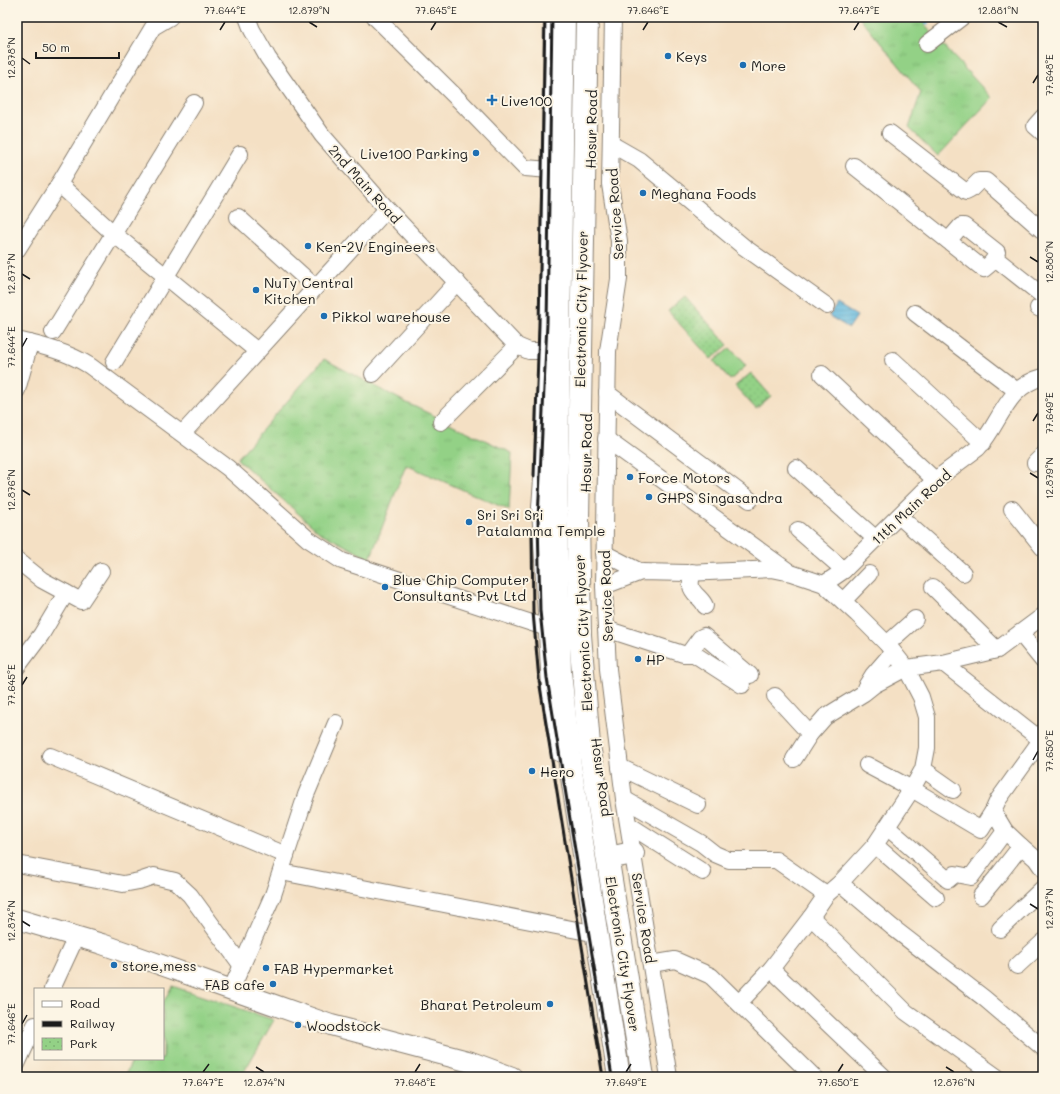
<svg xmlns="http://www.w3.org/2000/svg" width="1060" height="1094" viewBox="0 0 1060 1094" font-family="Mali,sans-serif">
<style>
.grass{fill:url(#grass-tufts);stroke:#587651}
.park{fill:url(#park-dots);stroke:#587651}
.pitch{fill:#93d186;stroke:#587651}
.water{fill:url(#water-rules);stroke:#3f6a7e}
.lines{fill:none;stroke-linecap:round;stroke-linejoin:round}
.stream{stroke:#62b9df;stroke-width:3.5}
.minor-casing{stroke:#887e70;stroke-width:18}
.major-casing{stroke:#887e70;stroke-width:22}
.highway-casing{stroke:#887e70;stroke-width:24}
.minor{stroke:#fff;stroke-width:16}
.major{stroke:#fff;stroke-width:20}
.highway{stroke:#fff;stroke-width:22}
.rail{stroke:#1c1c1c;stroke-width:3}
.ticks{fill:none;stroke:#1c1c1c;stroke-width:1.5}
.poi-dot{fill:#1f6fb2;stroke:#fcf5e5;stroke-width:1.5}
.labels{text-anchor:middle;dominant-baseline:central;stroke-width:4;stroke-linejoin:round;paint-order:stroke}
.poi-label{font-size:14px;fill:#1c1c1c;stroke:#fcf5e5;text-anchor:start}
.street-label{font-size:14px;fill:#1c1c1c;stroke:#fcf5e5}
.neatline{fill:none;stroke:#1c1c1c;stroke-width:1.5}
.ticks-label{font-size:10px;text-anchor:middle;fill:#1c1c1c}
</style>
<defs>
<pattern id="grass-tufts" width="24" height="20" patternUnits="userSpaceOnUse"><rect width="24" height="20" fill="#93d186"/><path d="M3 7l-1-3M5 7V3M7 7l1-3M15 17l-1-3M17 17v-4M19 17l1-3" fill="none" stroke="#7eb373"/></pattern>
<pattern id="park-dots" width="8" height="8" patternUnits="userSpaceOnUse"><rect width="8" height="8" fill="#93d186"/><path d="M2 2h.1M6 6h.1" fill="none" stroke="#7eb373" stroke-width="1.8" stroke-linecap="round"/></pattern>
<pattern id="water-rules" width="6" height="5" patternUnits="userSpaceOnUse"><rect width="6" height="5" fill="#62b9df"/><path d="M0 2.5h6" fill="none" stroke="#549ebf"/></pattern>
</defs>
<rect width="100%" height="100%" fill="#fcf5e5"/>
<filter id="ink" filterUnits="userSpaceOnUse"><feTurbulence type="fractalNoise" baseFrequency=".025" numOctaves="2"/><feDisplacementMap in="SourceGraphic" scale="8" xChannelSelector="R" yChannelSelector="G"/><feConvolveMatrix kernelMatrix="1 2 1 2 8 2 1 2 1" color-interpolation-filters="sRGB"/></filter>
<filter id="wash" filterUnits="userSpaceOnUse"><feTurbulence type="fractalNoise" baseFrequency=".012" numOctaves="4" result="noise"/><feDisplacementMap in="SourceGraphic" scale="16" xChannelSelector="R" yChannelSelector="G"/><feGaussianBlur stdDeviation="0.9" result="paint"/><feColorMatrix in="noise" values="0 0 0 0 0 0 0 0 0 0 0 0 0 0 0 0 0 1.4 0 .05"/><feComposite in="paint" operator="in"/></filter>
<g filter="url(#wash)">
<rect width="100%" height="100%" fill="#f4e0c4"/>
<g class="grass">
<path d="M859,17H919L929,30L992,98L938,156L909,128L921,92Z"/>
<path d="M324,359L407,403L512,453L509,510L406,465L370,559L319,532L237,459Z"/>
<path d="M172,986L274,1020L241,1077H124L133,1059H163V1003Z"/>
</g>
<g class="park">
<path d="M685,297L728,345L711,359L668,311Z"/>
<path d="M751,373L771,396L756,409L735,386Z"/>
</g>
<path class="pitch" d="M730,348L746,366L730,380L714,361Z"/>
<path class="water" d="M837,304L857,316L849,328L829,316Z"/>
<g class="lines">
<path class="stream" d="M923,17L927,23"/>
</g>
</g>
<g filter="url(#ink)">
<g class="lines">
<defs>
<g id="minor">
<path d="M247,17L252,30L268,58L322,135L387,209L517,346L529,351H547"/>
<path d="M375,17L461,102L525,168L550,170"/>
<path d="M552,17L545,438L540,507L551,705L559,753"/>
<path d="M613,17L610,184L619,241V279L608,351L604,586L608,669L624,799L669,1077"/>
<path d="M927,44L962,17"/>
<path d="M1043,117L1035,126L1043,133"/>
<path d="M890,133L966,192L970,190L979,181H986L1043,231"/>
<path d="M611,144L639,160L744,247L827,306"/>
<path d="M854,166L981,267L984,269C990,265 996,258 997,252L964,226H961L948,241"/>
<path d="M59,184L114,234L257,351"/>
<path d="M238,217L315,287"/>
<path d="M17,250L59,184L153,27L170,17"/>
<path d="M995,258L1043,296"/>
<path d="M1038,308L1043,310"/>
<path d="M915,313L1017,391"/>
<path d="M53,332L194,103"/>
<path d="M17,340C43,346 68,352 90,366L228,468L308,539L342,561L547,628"/>
<path d="M893,360L983,443"/>
<path d="M114,362L240,154"/>
<path d="M373,374L457,282"/>
<path d="M822,374L935,480"/>
<path d="M17,390L30,343"/>
<path d="M607,393L750,500"/>
<path d="M441,422L517,346"/>
<path d="M183,433L387,209"/>
<path d="M606,439L788,571"/>
<path d="M1035,463L1043,455"/>
<path d="M796,468L876,539"/>
<path d="M1012,509L1043,548"/>
<path d="M899,516L963,573"/>
<path d="M798,530L844,570"/>
<path d="M604,553L641,572"/>
<path d="M17,560L42,580L81,601L101,571"/>
<path d="M692,572C692,576 690,582 691,586C692,594 702,598 705,606"/>
<path d="M824,584L843,571L935,480L978,448C1001,423 1005,387 1043,377"/>
<path d="M604,586L641,572L687,573L772,569L791,573L824,584L857,614L887,644L906,668L921,697L927,717V748L923,769L912,789L875,845L840,883L826,895L811,917L771,969L739,1003"/>
<path d="M933,587L997,650"/>
<path d="M843,601L869,574"/>
<path d="M606,629L683,654H694L742,685"/>
<path d="M1020,633L1043,661"/>
<path d="M887,644L915,619"/>
<path d="M689,653L700,638L704,636L750,675"/>
<path d="M943,663L1041,740L1043,732"/>
<path d="M17,667L41,635L66,593"/>
<path d="M865,688L873,675L893,652"/>
<path d="M775,696L810,734"/>
<path d="M50,756L286,855"/>
<path d="M794,759L810,734L825,717L864,693L874,685L906,668L943,663L997,650L1043,616"/>
<path d="M867,765L912,789L981,830L993,811L1005,831L1021,846L1036,859L1043,869"/>
<path d="M620,767L698,805"/>
<path d="M923,769L953,790"/>
<path d="M624,799L701,843L715,854L729,860H776L826,895"/>
<path d="M993,811L998,800L1041,740"/>
<path d="M629,825L703,872"/>
<path d="M887,827L948,880L955,874L971,877L1005,831"/>
<path d="M875,845L936,898"/>
<path d="M17,864L123,884L139,881L154,876L175,881L190,895L242,966"/>
<path d="M281,872L587,932"/>
<path d="M840,883L892,927L984,998L1043,1048"/>
<path d="M981,896L996,878L1021,846"/>
<path d="M811,917L906,1012L997,1077"/>
<path d="M1000,929L1043,888"/>
<path d="M651,964L675,960L711,976L814,1077"/>
<path d="M1017,966L1043,942"/>
<path d="M771,969L884,1077"/>
<path d="M52,989L76,937"/>
<path d="M231,990L273,895L306,795L336,723"/>
<path d="M17,1064L35,1025"/>
</g>
<path id="major" d="M17,919L102,944L331,1025L471,1062L512,1077"/>
<g id="highway">
<path d="M564,17L556,525L560,672L570,765L619,1077"/>
<path d="M587,17L578,519L580,635L589,745L643,1077"/>
<path d="M613,857L633,853"/>
</g>
</defs>
<use href="#minor" class="minor-casing"/>
<use href="#major" class="major-casing"/>
<use href="#highway" class="highway-casing"/>
<use href="#minor" class="minor"/>
<use href="#major" class="major"/>
<use href="#highway" class="highway"/>
<g class="rail">
<path d="M552,17L547,323L538,519L540,611L547,678L612,1077"/>
<path d="M534,476L539,325L545,17"/>
<path d="M532,536L533,612L539,680L603,1077"/>
</g>
</g>
</g>
<path class="ticks" d="M309,22L317,27M998,22L1007,27M220,30L225,22M431,30L436,22M643,30L648,22M854,30L859,22M22,58L30,64M1033,83L1038,75M1030,257L1038,262M22,274L30,279M22,347L27,338M1033,421L1038,413M1030,473L1038,478M22,490L30,495M22,685L27,677M1033,760L1038,751M1030,904L1038,909M22,921L30,926M22,1024L27,1015M256,1067L264,1072M946,1067L954,1072M203,1072L209,1064M415,1072L420,1064M626,1072L631,1064M838,1072L843,1064"/>
<g class="poi-dot">
<circle cx="668" cy="56" r="4"/>
<circle cx="743" cy="65" r="4"/>
<path d="M490 94h4v4h4v4h-4v4h-4v-4h-4v-4h4z"/>
<circle cx="476" cy="153" r="4"/>
<circle cx="643" cy="193" r="4"/>
<circle cx="308" cy="246" r="4"/>
<circle cx="256" cy="290" r="4"/>
<circle cx="324" cy="316" r="4"/>
<circle cx="630" cy="477" r="4"/>
<circle cx="649" cy="497" r="4"/>
<circle cx="469" cy="522" r="4"/>
<circle cx="385" cy="587" r="4"/>
<circle cx="638" cy="659" r="4"/>
<circle cx="532" cy="771" r="4"/>
<circle cx="114" cy="965" r="4"/>
<circle cx="266" cy="968" r="4"/>
<circle cx="273" cy="984" r="4"/>
<circle cx="550" cy="1004" r="4"/>
<circle cx="298" cy="1025" r="4"/>
</g>
<g class="labels">
<g class="poi-label">
<text x="676" y="56">Keys</text>
<text x="751" y="65">More</text>
<text x="501" y="100">Live100</text>
<text x="468" y="153" text-anchor="end">Live100 Parking</text>
<text x="651" y="193">Meghana Foods</text>
<text x="316" y="246">Ken-2V Engineers</text>
<text x="264" y="282">NuTy Central<tspan x="264" dy="16">Kitchen</tspan></text>
<text x="332" y="316">Pikkol warehouse</text>
<text x="638" y="477">Force Motors</text>
<text x="657" y="497">GHPS Singasandra</text>
<text x="477" y="514">Sri Sri Sri<tspan x="477" dy="16">Patalamma Temple</tspan></text>
<text x="393" y="579">Blue Chip Computer<tspan x="393" dy="16">Consultants Pvt Ltd</tspan></text>
<text x="646" y="659">HP</text>
<text x="540" y="771">Hero</text>
<text x="122" y="965">store,mess</text>
<text x="274" y="968">FAB Hypermarket</text>
<text x="265" y="984" text-anchor="end">FAB cafe</text>
<text x="542" y="1004" text-anchor="end">Bharat Petroleum</text>
<text x="306" y="1025">Woodstock</text>
</g>
<g class="street-label">
<text transform="translate(591 129) rotate(-89)">Hosur Road</text>
<text transform="translate(365 184) rotate(48)">2nd Main Road</text>
<text transform="translate(615 214) rotate(-94)">Service Road</text>
<text transform="translate(581 309) rotate(-89)">Electronic City Flyover</text>
<text transform="translate(586 453) rotate(-89)">Hosur Road</text>
<text transform="translate(911 507) rotate(-43)">11th Main Road</text>
<text transform="translate(606 596) rotate(-92)">Service Road</text>
<text transform="translate(583 633) rotate(-93)">Electronic City Flyover</text>
<text transform="translate(602 777) rotate(82)">Hosur Road</text>
<text transform="translate(644 918) rotate(81)">Service Road</text>
<text transform="translate(623 954) rotate(81)">Electronic City Flyover</text>
</g>
</g>
<rect width="1060" height="1094" fill="none" stroke="#fcf5e5" stroke-width="44"/>
<rect x="34" y="988" width="130" height="72" fill="#fcf5e5" stroke="#a29e95"/>
<rect x="42" y="1001" width="20" height="6" fill="#ffffff" stroke="#a29e95"/>
<text x="70" y="1008" font-size="12" fill="#1c1c1c">Road</text>
<rect x="42" y="1021" width="20" height="6" fill="#1c1c1c" stroke="#a29e95"/>
<text x="70" y="1028" font-size="12" fill="#1c1c1c">Railway</text>
<rect x="42" y="1038" width="20" height="12" fill="url(#park-dots)" stroke="#a29e95"/>
<text x="70" y="1048" font-size="12" fill="#1c1c1c">Park</text>
<path d="M36 52v6h83v-6" fill="none" stroke="#1c1c1c" stroke-width="2"/>
<text x="42" y="52" font-size="12" fill="#1c1c1c" stroke="#fcf5e5" stroke-width="3" paint-order="stroke">50 m</text>
<rect x="22" y="22" width="1016" height="1050" class="neatline"/>
<g class="ticks-label">
<text x="225" y="14">77.644°E</text>
<text x="309" y="14">12.879°N</text>
<text x="436" y="14">77.645°E</text>
<text x="648" y="14">77.646°E</text>
<text x="859" y="14">77.647°E</text>
<text x="998" y="14">12.881°N</text>
<text transform="translate(11 58) rotate(-90)" y="4">12.878°N</text>
<text transform="translate(1049 75) rotate(-90)" y="4">77.648°E</text>
<text transform="translate(1049 262) rotate(-90)" y="4">12.880°N</text>
<text transform="translate(11 274) rotate(-90)" y="4">12.877°N</text>
<text transform="translate(11 347) rotate(-90)" y="4">77.644°E</text>
<text transform="translate(1049 413) rotate(-90)" y="4">77.649°E</text>
<text transform="translate(1049 478) rotate(-90)" y="4">12.879°N</text>
<text transform="translate(11 490) rotate(-90)" y="4">12.876°N</text>
<text transform="translate(11 685) rotate(-90)" y="4">77.645°E</text>
<text transform="translate(1049 751) rotate(-90)" y="4">77.650°E</text>
<text transform="translate(1049 909) rotate(-90)" y="4">12.877°N</text>
<text transform="translate(11 921) rotate(-90)" y="4">12.874°N</text>
<text transform="translate(11 1024) rotate(-90)" y="4">77.646°E</text>
<text x="203" y="1086">77.647°E</text>
<text x="264" y="1086">12.874°N</text>
<text x="415" y="1086">77.648°E</text>
<text x="626" y="1086">77.649°E</text>
<text x="838" y="1086">77.650°E</text>
<text x="954" y="1086">12.876°N</text>
</g>
</svg>
